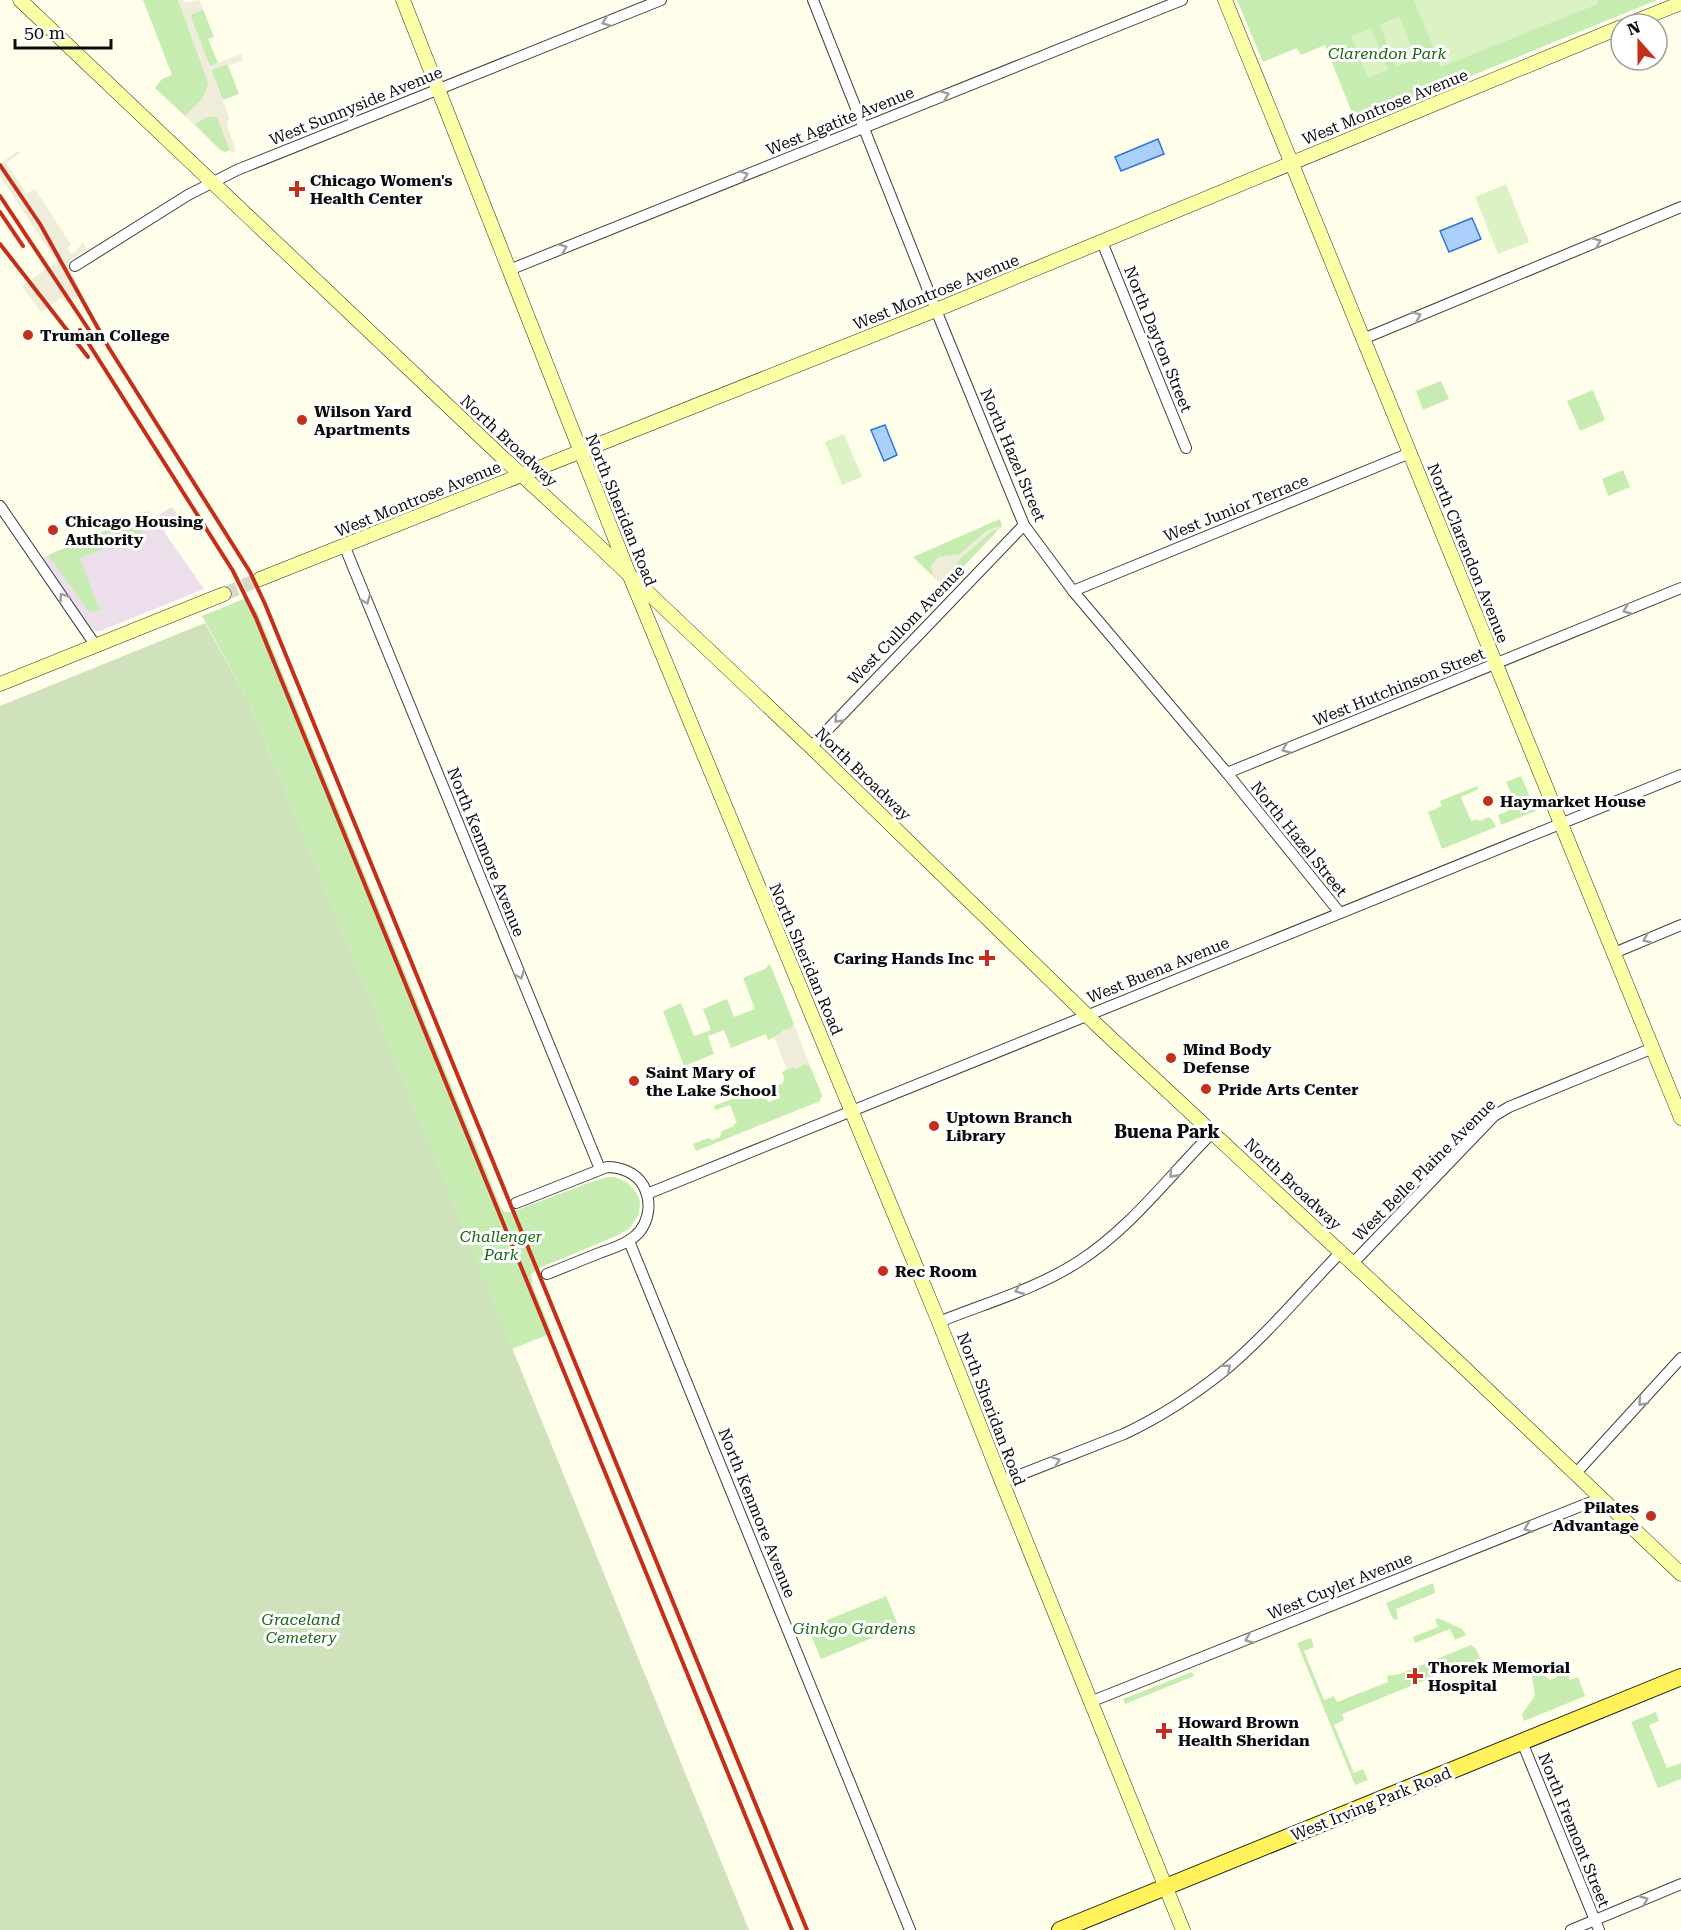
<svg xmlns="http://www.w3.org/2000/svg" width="1681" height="1930" viewBox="0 0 1681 1930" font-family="'Roboto Serif',serif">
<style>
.industrial{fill:#ecdfeb}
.green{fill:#c6ecb2}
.cemetery{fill:#cfe2bb}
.pitch{fill:#dbf2c4}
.plaza{fill:#efedda}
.water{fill:#abd0fa;stroke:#2d77d6;stroke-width:1.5}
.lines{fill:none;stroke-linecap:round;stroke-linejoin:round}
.secondary-tunnel{stroke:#dbdac9;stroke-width:14;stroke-dasharray:14 7;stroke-linecap:butt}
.street-casing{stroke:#3f3f3f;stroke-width:12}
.secondary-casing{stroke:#2e2e2e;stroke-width:15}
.primary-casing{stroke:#1d1d1d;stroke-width:18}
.street{stroke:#fff;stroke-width:10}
.secondary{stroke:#faffa5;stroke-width:14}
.primary{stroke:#fff25a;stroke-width:16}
.rail{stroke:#c42f1b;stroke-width:4}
.oneway{stroke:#9e9e9e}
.poi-dot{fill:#c42f1b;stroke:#fff;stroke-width:2}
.labels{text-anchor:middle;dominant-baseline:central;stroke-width:6;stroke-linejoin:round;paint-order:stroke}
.park-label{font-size:16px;font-style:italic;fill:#1c6718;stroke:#fff}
.street-label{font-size:16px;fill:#0c0c0c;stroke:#fff}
.poi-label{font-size:16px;font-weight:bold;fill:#0c0c0c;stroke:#fff;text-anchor:start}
.neighbourhood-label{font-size:18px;font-weight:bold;fill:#0c0c0c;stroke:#fff}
</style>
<rect width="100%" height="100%" fill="#fffeea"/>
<path class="industrial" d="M172,507L179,517L164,532L204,589L100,631H94L40,559L139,516L138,514L148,511L154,518Z"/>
<g class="green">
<path d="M143,0H178L208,78C210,96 196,105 185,116L155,88L162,79L172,75Z"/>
<path d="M1237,0H1657L1356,123L1325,45L1301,55L1297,48L1263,62Z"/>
<path d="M203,9L214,37L208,39L218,63L210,67L190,15Z"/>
<path d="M227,63L239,94L223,100L211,70Z"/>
<path d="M209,116L217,117L230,150L225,152L220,150L194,124Z"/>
<path d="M1441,381L1449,399L1423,410L1416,391Z"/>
<path d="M1593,390L1605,420L1580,431L1567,401Z"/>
<path d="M1623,470L1630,487L1608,496L1602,479Z"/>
<path d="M136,518L142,533L80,558L98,606H100L101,610L89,612L48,555Z"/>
<path d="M1000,519L1002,526L944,587L913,557Z"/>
<path d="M246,598L257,611L502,1210L505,1212H512L591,1182L608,1177H615L628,1183L637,1194L640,1201L639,1214L630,1228L616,1236L542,1267L531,1274L533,1287L552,1333L512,1349L249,702L202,616Z"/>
<path d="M1521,776L1536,811L1501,825L1498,815L1508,811L1507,808L1516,805L1506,782Z"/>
<path d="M1477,786L1479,789L1461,797L1471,821L1478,819L1479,821L1489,817L1491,819H1492L1496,827L1442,849L1428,812L1442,806L1440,801Z"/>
<path d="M770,964L794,1024L791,1029L768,1040L766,1034L731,1048L724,1030L708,1036L714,1054L684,1066L663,1011L681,1003L694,1036L711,1030L703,1009L727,999L734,1017L755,1009L743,978L767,968V966Z"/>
<path d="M804,1064L810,1066L822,1095L820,1101L696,1151L693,1144L708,1138L712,1140L720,1137L722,1131L734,1126V1124L737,1123L730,1105L715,1110L714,1106L762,1087L768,1102L780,1098L774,1082L779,1085L783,1083L784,1077L782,1072L792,1067L796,1069Z"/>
<path d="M1433,1583L1435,1593L1396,1609L1398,1620L1393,1619L1386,1603Z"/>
<path d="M886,1596L899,1627L821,1659L808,1628Z"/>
<path d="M1438,1618L1462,1629L1466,1635L1455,1640L1450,1629L1415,1643L1413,1637L1438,1627L1435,1620Z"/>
<path d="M1311,1638L1314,1647L1304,1651L1324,1700L1334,1696L1337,1702L1388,1682L1387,1676L1400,1674L1471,1645L1476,1649L1480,1658L1478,1664L1467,1668L1463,1661L1432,1673L1433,1677L1342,1714L1344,1720L1334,1725L1354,1773L1363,1769L1368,1780L1355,1785L1297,1643Z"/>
<path d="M1565,1664L1570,1680L1578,1677L1585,1696L1524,1721L1522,1714L1535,1696L1532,1676L1541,1673L1550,1680L1557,1677L1554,1669Z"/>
<path d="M1192,1672L1194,1676L1125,1704L1123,1699Z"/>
<path d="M1656,1712L1659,1721L1649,1725L1667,1768L1681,1763V1779L1658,1788L1631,1722Z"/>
</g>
<path class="cemetery" d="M205,623L249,702L749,1930H0V706Z"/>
<g class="pitch">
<path d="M1414,0H1597L1598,4L1441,67Z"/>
<path d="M1399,16L1416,59L1396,67L1380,25Z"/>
<path d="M1371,28L1388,70L1368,78L1351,36Z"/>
<path d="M1506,184L1529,242L1498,254L1475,197Z"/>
<path d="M844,434L862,477L842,485L825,442Z"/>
</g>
<g class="plaza">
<path d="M178,0H184L185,3L199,0L203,9L190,15L210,66L241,54L243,60L228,66L227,64L211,70L229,117L227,126L236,151L231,153L217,117L209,116L194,124L185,116L204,97L208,83Z"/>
<path d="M18,151L20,153L6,163L27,194L35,189L71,245L67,248L71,254L75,252L83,242L86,248L85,251L71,260L69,264L70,269L82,293L67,304L62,297L41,312L22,286L57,262L0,176V164Z"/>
<path d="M997,527H1000L998,530L992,531L960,559L957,563L955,572L948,580L939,583L933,577L931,566L938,557L960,554L986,531Z"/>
<path d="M794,1024L810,1066L804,1064L797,1069L792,1067L787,1069L774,1037L778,1036L783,1030L791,1029Z"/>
</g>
<g class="water">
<path d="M1158,139L1164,154L1121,171L1115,157Z"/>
<path d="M1472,218L1481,239L1449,252L1440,231Z"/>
<path d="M885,425L897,455L884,461L871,430Z"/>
</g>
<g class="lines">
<path class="secondary-tunnel" d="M224,594L260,579"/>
<defs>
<g id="street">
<path d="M813,0L936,310L1024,525L1073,591L1227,773L1340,913"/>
<path d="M1102,242L1186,448"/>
<path d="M75,266L188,195L237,170L661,0"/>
<path d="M509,270L1182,0"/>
<path d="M1363,339L1681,207"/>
<path d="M0,506L96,646"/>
<path d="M344,545L600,1169"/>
<path d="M1073,591L1410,453"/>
<path d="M811,747L1024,525"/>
<path d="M1227,773L1681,588"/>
<path d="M1614,953L1681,925"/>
<path d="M647,1194L1681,775"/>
<path d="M516,1203L607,1167C621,1167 636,1173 643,1185C654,1205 648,1230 628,1241C620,1246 611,1249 602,1252C584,1259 565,1267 547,1274"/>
<path d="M629,1241L910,1930"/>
<path d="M1353,1263L1494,1116L1509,1107L1653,1048"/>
<path d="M939,1322C986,1303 1036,1289 1078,1262C1131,1228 1169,1176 1213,1132"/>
<path d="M1576,1473L1681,1358"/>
<path d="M1002,1482L1124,1434C1160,1417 1194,1395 1225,1370C1267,1335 1303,1291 1341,1252"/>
<path d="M1090,1702L1601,1498"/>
<path d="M1522,1742L1599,1930"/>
<path d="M1571,1930L1681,1884"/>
</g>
<g id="secondary">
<path d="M20,0L503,458L585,533L811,747L1099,1027L1455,1359L1681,1574"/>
<path d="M403,0L629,574L939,1322L1002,1482L1183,1930"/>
<path d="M1225,0L1681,1118"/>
<path d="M1629,24L1681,3"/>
<path d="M260,579L936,310L1621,27"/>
<path d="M0,684L224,594"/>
</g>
<path id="primary" d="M1060,1930L1681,1677"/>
</defs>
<use href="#street" class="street-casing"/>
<use href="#secondary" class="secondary-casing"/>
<use href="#primary" class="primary-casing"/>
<use href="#street" class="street"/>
<use href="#secondary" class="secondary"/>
<use href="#primary" class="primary"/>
<g class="rail">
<path d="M0,165L40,224L109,348L250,572L265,604L807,1930"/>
<path d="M0,196L93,336"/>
<path d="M0,212L23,246"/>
<path d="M0,244L88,357"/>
<path d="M80,330L233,571L256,618L792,1930"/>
</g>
</g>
<defs><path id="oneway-chevron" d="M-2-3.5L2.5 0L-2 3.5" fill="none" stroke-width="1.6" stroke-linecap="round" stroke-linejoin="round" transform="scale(1.5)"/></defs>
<g class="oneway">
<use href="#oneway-chevron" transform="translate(606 22) rotate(158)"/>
<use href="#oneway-chevron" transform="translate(945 95) rotate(-22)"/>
<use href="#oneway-chevron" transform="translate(744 175) rotate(-22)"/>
<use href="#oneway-chevron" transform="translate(1597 242) rotate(-22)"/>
<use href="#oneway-chevron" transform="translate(563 248) rotate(-22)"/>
<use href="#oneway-chevron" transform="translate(1417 316) rotate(-23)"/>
<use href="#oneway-chevron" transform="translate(63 597) rotate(-124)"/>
<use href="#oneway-chevron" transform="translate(366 600) rotate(68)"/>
<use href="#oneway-chevron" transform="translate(1627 610) rotate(158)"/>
<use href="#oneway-chevron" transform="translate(838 719) rotate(134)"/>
<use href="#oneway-chevron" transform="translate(1286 749) rotate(158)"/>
<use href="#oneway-chevron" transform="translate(1647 939) rotate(157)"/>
<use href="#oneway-chevron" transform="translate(520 975) rotate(68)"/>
<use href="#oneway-chevron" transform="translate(1173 1174) rotate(132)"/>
<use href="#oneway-chevron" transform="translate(1019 1290) rotate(158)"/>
<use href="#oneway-chevron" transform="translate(1227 1368) rotate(-40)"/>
<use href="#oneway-chevron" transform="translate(1642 1402) rotate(132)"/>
<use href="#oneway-chevron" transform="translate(1056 1461) rotate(-21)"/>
<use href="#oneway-chevron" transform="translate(1528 1528) rotate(158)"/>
<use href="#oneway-chevron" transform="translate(1249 1639) rotate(158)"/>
<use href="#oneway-chevron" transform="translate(1644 1900) rotate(-22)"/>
</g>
<g class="poi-dot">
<path d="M294 180h6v6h6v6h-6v6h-6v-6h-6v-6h6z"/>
<circle cx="28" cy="335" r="6"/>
<circle cx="302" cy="420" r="6"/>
<circle cx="53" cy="530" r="6"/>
<circle cx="1488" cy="801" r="6"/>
<path d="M984 949h6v6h6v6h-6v6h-6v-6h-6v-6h6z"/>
<circle cx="1171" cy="1058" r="6"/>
<circle cx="634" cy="1081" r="6"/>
<circle cx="1206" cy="1089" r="6"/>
<circle cx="934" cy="1126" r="6"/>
<circle cx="883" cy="1271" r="6"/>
<circle cx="1651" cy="1516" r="6"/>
<path d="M1412 1667h6v6h6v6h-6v6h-6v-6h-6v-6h6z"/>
<path d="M1161 1722h6v6h6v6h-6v6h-6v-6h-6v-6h6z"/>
</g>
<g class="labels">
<g class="park-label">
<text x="1387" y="53">Clarendon Park</text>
<text x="501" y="1236">Challenger<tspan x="501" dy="18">Park</tspan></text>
<text x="301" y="1619">Graceland<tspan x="301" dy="18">Cemetery</tspan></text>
<text x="854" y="1628">Ginkgo Gardens</text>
</g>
<g class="street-label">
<text transform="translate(356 106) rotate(-22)">West Sunnyside Avenue</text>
<text transform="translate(1385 107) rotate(-22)">West Montrose Avenue</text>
<text transform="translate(840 121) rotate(-22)">West Agatite Avenue</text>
<text transform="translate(936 292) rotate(-22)">West Montrose Avenue</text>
<text transform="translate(1158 339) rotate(68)">North Dayton Street</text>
<text transform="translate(509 441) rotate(43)">North Broadway</text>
<text transform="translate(1013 455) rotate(67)">North Hazel Street</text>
<text transform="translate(418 499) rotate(-22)">West Montrose Avenue</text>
<text transform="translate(1236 508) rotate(-22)">West Junior Terrace</text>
<text transform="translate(621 510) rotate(68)">North Sheridan Road</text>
<text transform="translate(1468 553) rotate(68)">North Clarendon Avenue</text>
<text transform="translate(906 625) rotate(-46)">West Cullom Avenue</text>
<text transform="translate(1399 687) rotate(-22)">West Hutchinson Street</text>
<text transform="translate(863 774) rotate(44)">North Broadway</text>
<text transform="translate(1299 839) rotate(51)">North Hazel Street</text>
<text transform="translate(486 852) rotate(68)">North Kenmore Avenue</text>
<text transform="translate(806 959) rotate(67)">North Sheridan Road</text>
<text transform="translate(1158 970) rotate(-22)">West Buena Avenue</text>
<text transform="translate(1424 1170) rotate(-45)">West Belle Plaine Avenue</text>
<text transform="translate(1293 1184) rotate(43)">North Broadway</text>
<text transform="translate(991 1409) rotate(69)">North Sheridan Road</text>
<text transform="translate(757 1513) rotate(68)">North Kenmore Avenue</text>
<text transform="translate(1340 1586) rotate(-22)">West Cuyler Avenue</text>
<text transform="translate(1371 1804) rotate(-22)">West Irving Park Road</text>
<text transform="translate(1574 1830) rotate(68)">North Fremont Street</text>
</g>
<g class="poi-label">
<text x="310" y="180">Chicago Women's<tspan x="310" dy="18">Health Center</tspan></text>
<text x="40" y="335">Truman College</text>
<text x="314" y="411">Wilson Yard<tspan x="314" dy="18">Apartments</tspan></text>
<text x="65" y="521">Chicago Housing<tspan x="65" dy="18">Authority</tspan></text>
<text x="1500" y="801">Haymarket House</text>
<text x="974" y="958" text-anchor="end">Caring Hands Inc</text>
<text x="1183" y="1049">Mind Body<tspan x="1183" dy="18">Defense</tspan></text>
<text x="646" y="1072">Saint Mary of<tspan x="646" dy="18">the Lake School</tspan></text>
<text x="1218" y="1089">Pride Arts Center</text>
<text x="946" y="1117">Uptown Branch<tspan x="946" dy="18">Library</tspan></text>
<text x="895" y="1271">Rec Room</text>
<text x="1639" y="1507" text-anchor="end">Pilates<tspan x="1639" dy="18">Advantage</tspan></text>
<text x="1428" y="1667">Thorek Memorial<tspan x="1428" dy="18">Hospital</tspan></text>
<text x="1178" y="1722">Howard Brown<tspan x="1178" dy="18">Health Sheridan</tspan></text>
</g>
<g class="neighbourhood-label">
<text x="1167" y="1131">Buena Park</text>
</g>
</g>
<g transform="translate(1639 42) rotate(339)"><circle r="28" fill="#ffffff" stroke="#9e9e9e" stroke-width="1.5"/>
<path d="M0-4.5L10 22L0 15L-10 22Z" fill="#c42f1b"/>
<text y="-9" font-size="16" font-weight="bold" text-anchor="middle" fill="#0c0c0c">N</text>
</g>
<path d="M15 39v9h96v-9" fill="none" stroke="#0c0c0c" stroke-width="3"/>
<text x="24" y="39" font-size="18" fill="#0c0c0c" stroke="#ffffff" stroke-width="4.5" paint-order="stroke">50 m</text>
</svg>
